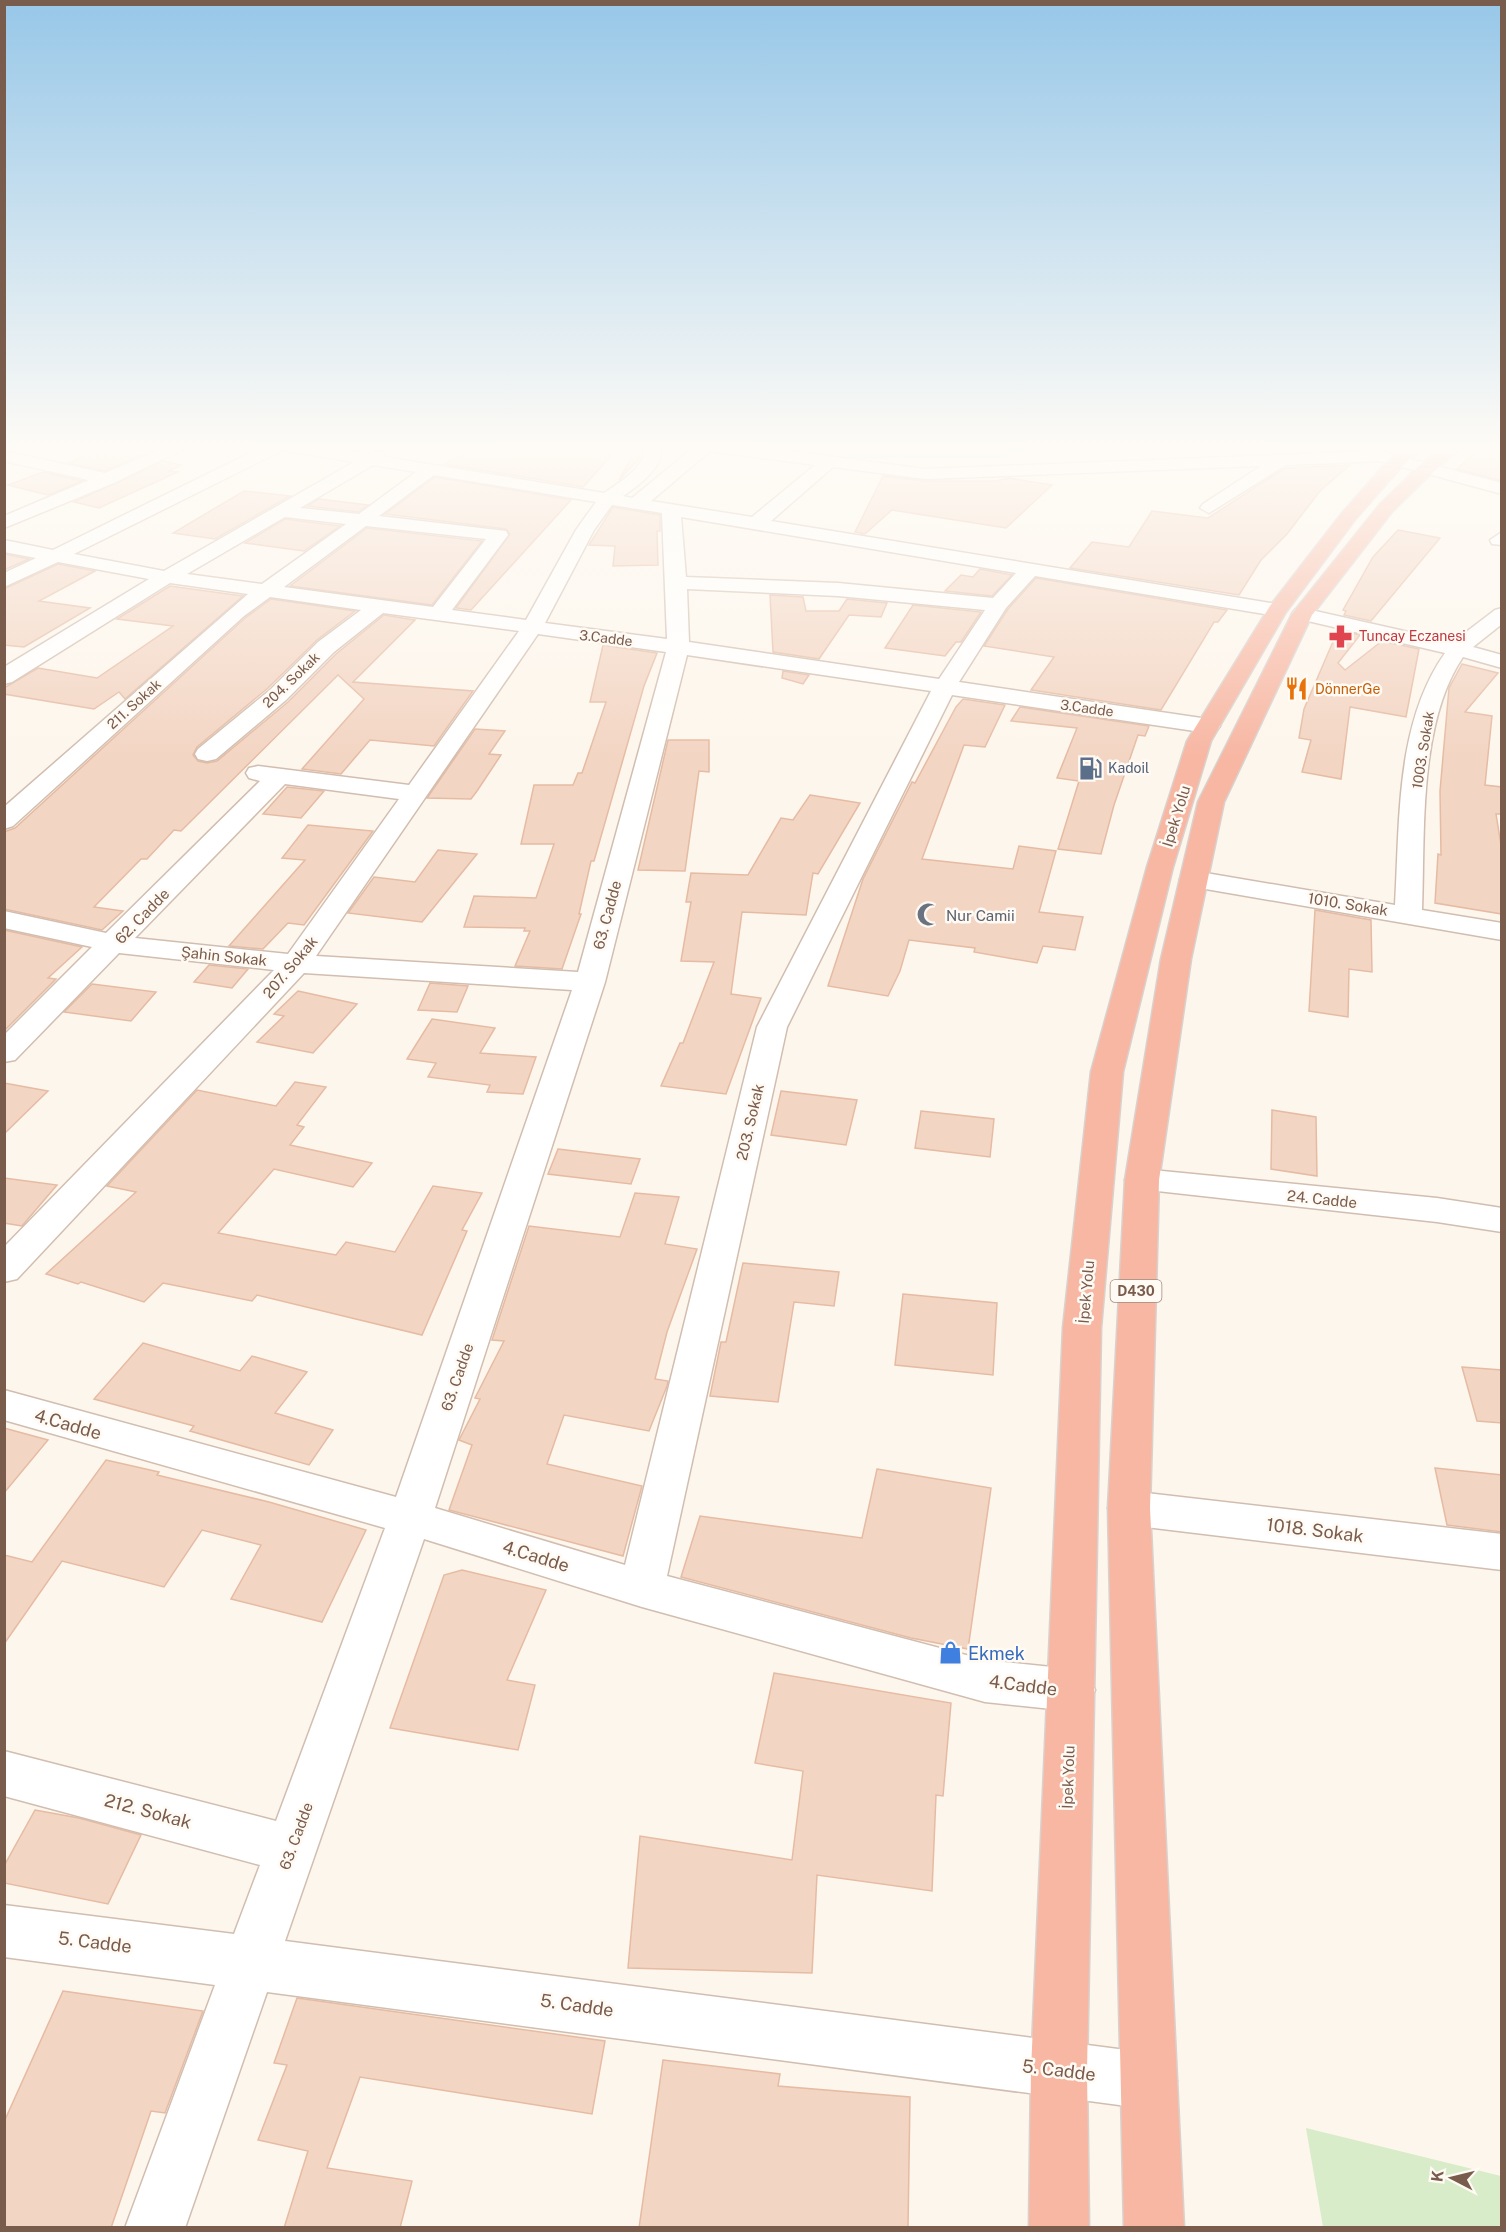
<svg xmlns="http://www.w3.org/2000/svg" width="1506" height="2232" viewBox="0 0 1506 2232" font-family="'Public Sans',sans-serif">
<style>
.green{fill:#d8ecc9}
.building{fill:#f3d5c3;stroke:#e6bba3;stroke-width:1.5}
.lines{fill:none;stroke-linecap:round;stroke-linejoin:round}
.minor-casing{stroke:#d1beb0;stroke-width:3}
.highway-casing{stroke:#dad1cd;stroke-width:3}
.minor{fill:#fff;fill-rule:evenodd}
.highway{fill:#f7b7a3;fill-rule:evenodd}
.labels{text-anchor:middle;dominant-baseline:central;stroke-width:5;stroke-linejoin:round;paint-order:stroke}
.far-health-label{font-size:14px;fill:#be3a42;stroke:#fffaf3;text-anchor:start}
.far-street-label{font-size:14px;fill:#7a5c4d;stroke:#fffaf3}
.far-food-label{font-size:14px;fill:#c56008;stroke:#fffaf3;text-anchor:start}
.far-service-label{font-size:14px;fill:#4e5e75;stroke:#fffaf3;text-anchor:start}
.shield{fill:#fffaf3;stroke:#a28b7f;stroke-width:1.5}
.shield-label{font-size:14px;font-weight:bold;fill:#7a5c4d}
.street-label{font-size:15px;fill:#7a5c4d;stroke:#fffaf3}
.worship-label{font-size:15px;fill:#5b616d;stroke:#fffaf3;text-anchor:start}
.near-street-label{font-size:18px;fill:#7a5c4d;stroke:#fffaf3}
.near-shop-label{font-size:18px;fill:#366cbe;stroke:#fffaf3;text-anchor:start}
</style>
<rect width="100%" height="100%" fill="#fdf6ec"/>
<g class="green">
<path d="M846,444H1061L1057,449L994,459L842,458L839,455Z"/>
<path d="M1306,2128L1501,2176V2227H1323Z"/>
</g>
<g class="building">
<path d="M482,444H622L583,487L444,464Z"/>
<path d="M639,444L640,458L619,480Z"/>
<path d="M1326,444H1376L1369,449L1318,451Z"/>
<path d="M1486,444H1502V481L1457,469Z"/>
<path d="M106,448L139,456L105,471L68,463Z"/>
<path d="M163,461L181,465L169,471L178,472L99,508L74,502Z"/>
<path d="M1350,465L1320,491L1287,534L1261,560L1239,595L1070,568L1092,542L1129,547L1152,511L1208,518L1285,468Z"/>
<path d="M43,472L82,481L48,495L8,485Z"/>
<path d="M883,476L925,481H996L1009,478L1052,485L1006,528L892,510L865,534L855,532Z"/>
<path d="M435,477L571,500L471,610L456,608L510,534L506,529L385,514Z"/>
<path d="M244,491L290,496L215,539L173,533Z"/>
<path d="M319,499L368,505L358,512L307,506Z"/>
<path d="M613,507L660,515V531H657L658,565L613,566L615,546L589,545Z"/>
<path d="M285,519L340,526L304,551L245,543Z"/>
<path d="M367,528L482,541L432,605L290,586Z"/>
<path d="M1398,530L1440,538L1371,621L1344,615L1346,611L1343,610L1373,557Z"/>
<path d="M4,554L29,559L4,570Z"/>
<path d="M58,564L95,571L39,601L90,608L24,647L4,645V589Z"/>
<path d="M980,569L1012,575L992,596L945,591L961,575L973,577Z"/>
<path d="M1036,578L1227,610L1218,622H1214L1161,710L1031,690L1054,657L984,646L1008,609Z"/>
<path d="M170,586L243,596L125,699L119,692L94,709L4,694V688L38,668L97,678L173,626L117,619Z"/>
<path d="M770,595L803,597L806,611H839L847,599L887,603L881,617L849,615L819,659L773,652Z"/>
<path d="M271,599L355,611L317,640L268,688L197,747L193,755L198,761L207,763L217,761L288,702L336,654L384,615L415,620L353,682L473,691L434,746L370,740L341,774L302,769L364,699L338,675L181,831L174,830L147,859H141L94,907L123,911L102,930L4,909V832L15,828L245,618Z"/>
<path d="M913,605L981,612L961,642H956L945,656L885,648Z"/>
<path d="M1338,630L1360,635L1338,663L1345,670L1382,641L1419,649L1406,717L1350,707L1341,779L1302,772L1311,740L1299,738L1304,709Z"/>
<path d="M603,645L657,653L644,686L594,861H591L579,914H581L562,969L515,966L530,931H524L525,928L464,927L474,896L536,898L554,844H521L534,785H573L578,773H582L606,702H590Z"/>
<path d="M1462,664L1498,673L1465,712L1492,716L1485,785L1502,787V814H1496L1502,851V914L1435,903L1438,854L1441,855L1440,791L1449,688Z"/>
<path d="M783,671L809,675L803,684L782,678Z"/>
<path d="M963,699L1005,705L985,747L964,745L922,859L1013,869L1019,846L1056,851L1039,912L1083,917L1075,950L1043,946L1037,963L974,952L975,948L909,940L900,971L888,996L828,986L863,879L912,782L915,783L956,707Z"/>
<path d="M1020,707L1149,726L1145,736L1138,735L1114,805L1101,854L1058,849L1079,781L1057,778L1077,728L1011,721Z"/>
<path d="M475,729L505,731L489,754L501,755L477,791L471,799L427,798Z"/>
<path d="M668,740H709V772L699,771L685,871L638,870Z"/>
<path d="M287,787L324,791L301,818L263,814Z"/>
<path d="M810,795L860,803L818,874L813,873L806,915L742,912L731,994L761,998L726,1094L661,1086L680,1043H683L714,962L681,961L691,902H686L691,873L748,875L781,818L793,820Z"/>
<path d="M308,825L373,831L304,925L288,923L263,949L229,946L305,860L282,858Z"/>
<path d="M438,850L477,854L422,922L348,913L374,877L415,882Z"/>
<path d="M1315,910L1371,920L1372,972L1349,969L1348,1017L1309,1011Z"/>
<path d="M4,930L82,947L48,978L56,979L4,1031Z"/>
<path d="M209,965L248,969L232,988L194,982Z"/>
<path d="M430,983L468,986L457,1012L418,1010Z"/>
<path d="M92,984L156,992L131,1021L64,1012Z"/>
<path d="M298,991L357,1004L313,1053L257,1042L284,1016L274,1014Z"/>
<path d="M432,1019L495,1028L480,1053L536,1057L523,1094L487,1092L490,1085L428,1077L436,1063L407,1059Z"/>
<path d="M295,1082L326,1087L297,1125L304,1127L290,1145L372,1163L353,1187L274,1169L218,1233L336,1255L346,1242L395,1252L433,1186L482,1193L462,1230L467,1231L422,1335L257,1295L252,1301L163,1283L144,1302L81,1282L78,1284L46,1274L136,1192L107,1186L197,1090L276,1106Z"/>
<path d="M4,1083L48,1091L4,1134Z"/>
<path d="M781,1091L857,1100L846,1145L771,1135Z"/>
<path d="M1272,1110L1316,1117L1317,1176L1271,1169Z"/>
<path d="M921,1111L994,1119L990,1157L915,1148Z"/>
<path d="M558,1149L640,1159L631,1184L548,1174Z"/>
<path d="M4,1178L57,1185L22,1226L4,1223Z"/>
<path d="M635,1193L679,1197L665,1244L697,1249L667,1332L655,1379L668,1381L667,1386L649,1431L564,1415L547,1464L642,1486L623,1556L449,1510L472,1445L459,1440L480,1399L475,1398L504,1341L492,1340L529,1226L620,1237Z"/>
<path d="M743,1263L839,1272L834,1306L794,1302L778,1402L710,1396L721,1342H726Z"/>
<path d="M903,1294L997,1303L993,1375L895,1365Z"/>
<path d="M143,1343L240,1371L252,1356L307,1372L275,1413L333,1430L309,1465L190,1431L194,1426L94,1399Z"/>
<path d="M1462,1367L1502,1370V1423L1477,1421Z"/>
<path d="M4,1428L48,1440L4,1493Z"/>
<path d="M106,1460L159,1472L157,1475L269,1502L366,1530L322,1622L231,1599L261,1545L202,1530L164,1587L62,1561L4,1644V1555L32,1562Z"/>
<path d="M1435,1468L1502,1475V1532L1447,1525Z"/>
<path d="M877,1469L991,1488L968,1649L911,1638L681,1577L700,1516L862,1538Z"/>
<path d="M462,1570L546,1590L507,1680L535,1685L518,1750L390,1728L444,1575Z"/>
<path d="M774,1673L951,1703L943,1796L936,1795L932,1891L817,1875L812,1973L628,1968L640,1836L792,1860L803,1771L755,1763Z"/>
<path d="M35,1810L79,1818L141,1835L108,1904L4,1883V1866Z"/>
<path d="M63,1991L203,2011L165,2113L151,2111L111,2228H4V2122Z"/>
<path d="M297,1998L605,2041L592,2114L360,2077L327,2168L412,2181L400,2228H284L308,2151L258,2140L287,2065L274,2063Z"/>
<path d="M663,2060L780,2074L778,2086L910,2097L908,2228H639Z"/>
</g>
<g class="lines">
<defs>
<g id="minor">
<path d="M172,444H194L114,483L4,528V516L89,480L4,461V451L105,473Z"/>
<path d="M268,444H307L368,454L377,451L383,452L385,457L604,493C617,484 653,463 642,444H658C670,463 637,487 623,496L632,498L693,448L689,444H736L925,469L1380,451L1502,483V494L1380,461L1286,465L1209,513L1200,508L1203,504L1261,466L925,479L833,467L771,521L1277,604L1284,606L1287,610L1284,614L1277,616L1035,576L1006,608L959,682L1208,719L1216,721L1220,726L1216,731L1208,733L952,695L787,1027L667,1576L985,1660L1071,1669L1088,1675L1095,1690L1088,1705L1071,1711L985,1702L642,1607L424,1539L285,1941L1149,2053L1169,2061L1177,2081L1169,2101L1149,2109L267,1992L185,2228H125L215,1985L4,1957V1905L234,1934L260,1865L4,1796V1751L276,1821L385,1528L4,1420V1390L396,1497L572,990L304,973L17,1279L4,1282V1247L274,970L119,953L15,1060L4,1062V1035L92,947L4,928V911L106,933L260,781L249,778L246,773L249,768L258,766L409,785L519,631L383,613L334,652L286,700L216,759L207,761L198,759L195,754L198,749L270,690L318,642L361,610L270,597L244,616L13,826L4,829V807L248,594L170,583L12,682L4,684V667L149,579L58,562L4,587V573L36,558L4,552V540L53,550ZM283,450L354,462L164,571L74,554ZM710,451L815,465L752,517L651,501ZM373,465L416,472L359,514L300,508ZM434,475L596,502L576,530L526,620L452,610L508,535L506,531L379,516ZM612,505L662,513L667,639L545,623L594,530ZM285,517L346,524L262,584L187,574ZM681,517L1016,573L993,598L838,583L686,577ZM366,526L486,539L433,607L284,587ZM687,589L838,596L985,610L939,679L689,642ZM538,634L666,652L578,972L316,956ZM687,655L931,691L757,1027L625,1565L435,1508L605,982ZM285,784L399,799L288,954L135,938Z"/>
<path d="M1502,532V545L1492,544L1490,540Z"/>
<path d="M1302,608L1453,642L1495,610L1502,608V624L1473,647L1502,655V668L1463,657C1418,724 1425,832 1422,910L1502,923V940L1194,887L1184,885L1180,879L1184,873L1194,871L1395,905C1400,822 1395,724 1445,653L1295,618L1292,614L1295,610Z"/>
<path d="M1142,1169L1437,1198L1502,1208V1232L1437,1222L1130,1188L1125,1180L1130,1172Z"/>
<path d="M1129,1491L1502,1534V1570L1129,1525L1114,1520L1108,1508L1114,1496Z"/>
</g>
<g id="highway">
<path d="M1409,444H1428L1404,464L1354,521L1286,612L1211,741L1173,867L1123,1072L1101,1328L1087,2071L1089,2228H1029L1031,2071L1063,1328L1091,1072L1147,867L1187,741L1270,606L1342,513L1392,456Z"/>
<path d="M1447,444H1466L1433,472L1392,512L1312,615L1224,802L1191,959L1159,1180L1150,1508L1184,2228H1124L1108,1508L1125,1180L1161,959L1198,802L1292,614L1380,504L1421,464Z"/>
</g>
</defs>
<use href="#minor" class="minor-casing"/>
<use href="#highway" class="highway-casing"/>
<use href="#minor" class="minor"/>
<use href="#highway" class="highway"/>
</g>
<linearGradient id="sky" x2="0" y2="1"><stop stop-color="#97c7e8"/><stop offset="0.59" stop-color="#fefbf6"/><stop offset="1" stop-color="#fefbf6" stop-opacity="0"/></linearGradient>
<rect width="1506" height="757" fill="url(#sky)"/>
<defs>
<symbol id="pharmacy-bare" viewBox="-9 -9 18 18"><path d="M-2-6h4v4h4v4h-4v4h-4v-4h-4v-4h4Z" fill="#e0444e" stroke="#fffaf3" stroke-width="2.5" paint-order="stroke"/></symbol>
<symbol id="restaurant-bare" viewBox="-9 -9 18 18"><path d="M-5-6h1v4h1v-4h1v4h1v-4h1v5L-1.5 .5V6h-2V.5L-5-1ZM5-6V6H3V1.5H1.5Q1.5-4 5-6Z" fill="#e8710a" stroke="#fffaf3" stroke-width="2.5" paint-order="stroke"/></symbol>
<symbol id="fuel-bare" viewBox="-9 -9 18 18"><path d="M-5.5-6h7V0h2V4h1.3V-2.5L3-4.5l.8-.8L6-3V5H2.5V1h-1V6h-7ZM-4.2-4.7v3.2H.2V-4.7Z" fill="#5c6f8a" stroke="#fffaf3" stroke-width="2.5" paint-order="stroke"/></symbol>
<symbol id="mosque-bare" viewBox="-9 -9 18 18"><path d="M3.5-4.9A6 6 0 1 0 3.5 4.9A5 5 0 1 1 3.5-4.9Z" fill="#6b7280" stroke="#fffaf3" stroke-width="2.5" paint-order="stroke"/></symbol>
<symbol id="shop-bare" viewBox="-9 -9 18 18"><path d="M-5-2.5h2.3a2.7 3.5 0 0 1 5.4 0H5L5.5 6h-11ZM-1.5-2.5h3a1.5 2.3 0 0 0-3 0Z" fill="#3f7fe0" stroke="#fffaf3" stroke-width="2.5" paint-order="stroke"/></symbol>
</defs>
<g fill-rule="evenodd">
<use href="#pharmacy-bare" x="1324" y="620" width="33" height="33"/>
<use href="#restaurant-bare" x="1280" y="672" width="33" height="33"/>
<use href="#fuel-bare" x="1074" y="752" width="33" height="33"/>
<use href="#mosque-bare" x="912" y="898" width="33" height="33"/>
<use href="#shop-bare" x="934" y="1636" width="33" height="33"/>
</g>
<g class="labels">
<g class="far-health-label">
<text x="1359" y="636">Tuncay Eczanesi</text>
</g>
<g class="far-street-label">
<text transform="translate(606 638) rotate(7)">3.Cadde</text>
<text transform="translate(291 680) rotate(-44)">204. Sokak</text>
<text transform="translate(134 704) rotate(-42)">211. Sokak</text>
<text transform="translate(1087 708) rotate(8)">3.Cadde</text>
<text transform="translate(1423 750) rotate(-81)">1003. Sokak</text>
</g>
<g class="far-food-label">
<text x="1315" y="689">DönnerGe</text>
</g>
<g class="far-service-label">
<text x="1108" y="768">Kadoil</text>
</g>
<rect class="shield" x="1110.5" y="1280" width="51" height="22" rx="4.5"/>
<g class="shield-label">
<text x="1136" y="1291">D430</text>
</g>
<g class="street-label">
<text transform="translate(1176 816) rotate(-73)">İpek Yolu</text>
<text transform="translate(1348 904) rotate(9)">1010. Sokak</text>
<text transform="translate(607 915) rotate(-75)">63. Cadde</text>
<text transform="translate(142 916) rotate(-46)">62. Cadde</text>
<text transform="translate(224 956) rotate(6)">Şahin Sokak</text>
<text transform="translate(290 967) rotate(-50)">207. Sokak</text>
<text transform="translate(750 1122) rotate(-77)">203. Sokak</text>
<text transform="translate(1322 1199) rotate(6)">24. Cadde</text>
<text transform="translate(1086 1292) rotate(-85)">İpek Yolu</text>
<text transform="translate(457 1377) rotate(-71)">63. Cadde</text>
<text transform="translate(1068 1777) rotate(-88)">İpek Yolu</text>
<text transform="translate(296 1836) rotate(-70)">63. Cadde</text>
</g>
<g class="worship-label">
<text x="946" y="915">Nur Camii</text>
</g>
<g class="near-street-label">
<text transform="translate(68 1424) rotate(16)">4.Cadde</text>
<text transform="translate(1315 1530) rotate(7)">1018. Sokak</text>
<text transform="translate(536 1556) rotate(17)">4.Cadde</text>
<text transform="translate(1023 1685) rotate(7)">4.Cadde</text>
<text transform="translate(148 1811) rotate(15)">212. Sokak</text>
<text transform="translate(95 1942) rotate(7)">5. Cadde</text>
<text transform="translate(577 2005) rotate(8)">5. Cadde</text>
<text transform="translate(1059 2070) rotate(7)">5. Cadde</text>
</g>
<g class="near-shop-label">
<text x="968" y="1653">Ekmek</text>
</g>
</g>
<rect width="1506" height="2232" fill="none" stroke="#7a5c4d" stroke-width="12"/>
<g transform="translate(1452 2178) rotate(277)" stroke="#fffaf3" stroke-width="4.5" paint-order="stroke">
<path d="M0-4.5L10 22L0 15L-10 22Z" fill="#7a5c4d"/>
<text y="-9" font-size="16" font-weight="bold" text-anchor="middle" fill="#7a5c4d">K</text>
</g>
</svg>
